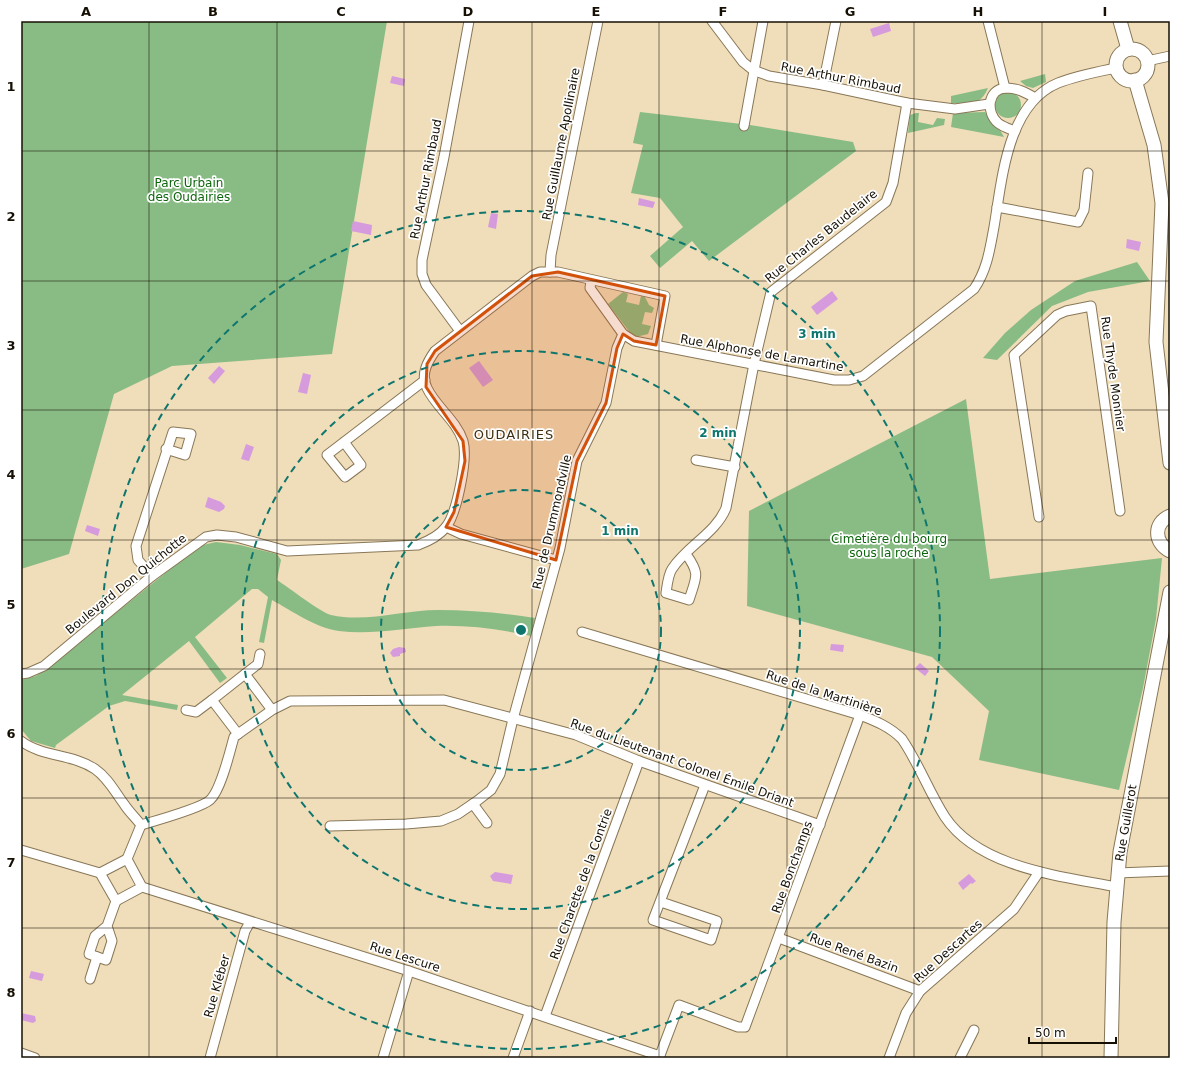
<svg xmlns="http://www.w3.org/2000/svg" width="1191" height="1079" viewBox="0 0 1191 1079" font-family="'DejaVu Sans',sans-serif">
<style>
.green{fill:#89bc84}
.water{fill:#d69bdd}
.lines{fill:none;stroke-linecap:round;stroke-linejoin:round}
.street-casing{stroke:#887757;stroke-width:11}
.secondary-casing{stroke:#887757;stroke-width:15}
.street{stroke:#fff;stroke-width:9}
.secondary{stroke:#fff;stroke-width:13}
.marked{fill:#d3520b;fill-opacity:0.2;stroke:#d3520b;stroke-width:3;stroke-linejoin:round}
.grid{fill:none;stroke:#161004;stroke-width:1;stroke-opacity:0.55}
.ring{fill:none;stroke:#0f766e;stroke-width:2;stroke-dasharray:7 5}
.labels{text-anchor:middle;dominant-baseline:central;stroke-width:3.5;stroke-linejoin:round;paint-order:stroke}
.street-label{font-size:12px;fill:#161004;stroke:#fff}
.park-label{font-size:12px;fill:#0d660d;stroke:#fff}
.neighbourhood-label{font-size:13px;letter-spacing:1px;fill:#3f3012;stroke:#fff}
.centre{fill:#0f766e;stroke:#fff;stroke-width:2}
.ring-label{font-size:12px;text-anchor:middle;font-weight:bold;fill:#0f766e;stroke:#fff;stroke-width:3.5;stroke-linejoin:round;paint-order:stroke}
.neatline{fill:none;stroke:#161004;stroke-width:1.5}
.grid-label{font-size:13px;text-anchor:middle;font-weight:bold;fill:#161004}
</style>
<rect width="100%" height="100%" fill="#f0ddba"/>
<g class="green">
<path d="M24,21H387L332,354L172,366L114,394L69,554L21,569V22Z"/>
<path d="M1045,74L1046,82L1033,88L1026,86L1020,81Z"/>
<path d="M988,88C980,107 969,103 951,103V96Z"/>
<circle cx="1008" cy="105" r="13"/>
<path d="M640,112L750,125L853,142L856,151L709,261L692,241L660,268L650,256L683,227L660,198L631,193L643,145L633,143Z"/>
<path d="M985,112C990,122 999,126 1004,137L951,127L953,113Z"/>
<path d="M916,113H919L918,122L933,125L937,118L945,119L944,125L908,133L910,115Z"/>
<path d="M1137,262L1150,281L1088,292L1052,306L997,360L983,358L1005,333L1031,310L1075,281Z"/>
<path d="M623,292L628,294L626,302L639,305L641,296L645,297L649,305L654,308L652,313L645,312L642,324L651,326L648,334L636,337L631,334L608,304Z"/>
<path d="M966,399L990,579L1162,558L1156,619L1143,688L1119,790L979,760L989,711L932,657L747,606L749,511Z"/>
<path d="M216,542L240,545L277,554L281,560L277,580C288,587 320,612 331,615C366,623 402,610 438,610C470,610 504,613 535,618L531,636C500,629 468,625 436,626C404,628 372,635 339,631C316,628 292,611 272,600L264,643L259,642L268,597L258,589H252L195,637L227,678L220,683L189,641L122,695L178,705L177,710L125,701L109,706L56,745L55,748L31,741L21,729V680L36,676L51,665L199,546Z"/>
</g>
<g class="water">
<path d="M889,23L891,31L873,37L870,29Z"/>
<path d="M392,76L405,79L404,86L390,83Z"/>
<path d="M639,198L655,202L653,208L638,205Z"/>
<path d="M491,213L498,214L496,229L488,227Z"/>
<path d="M353,221L372,225L371,235L351,231Z"/>
<path d="M1127,239L1141,242L1139,251L1126,248Z"/>
<path d="M832,291L838,299L817,315L811,307Z"/>
<path d="M479,361L493,380L483,387L469,368Z"/>
<path d="M219,366L225,371L214,384L208,378Z"/>
<path d="M303,373L311,375L307,394L298,392Z"/>
<path d="M246,444L254,447L249,461L241,459Z"/>
<path d="M208,497L221,502L225,506L224,509L219,512L205,507Z"/>
<path d="M87,525L100,529L98,536L85,531Z"/>
<path d="M831,644L844,645L843,652L830,650Z"/>
<path d="M399,647L405,648L406,652L400,654V656L393,657L390,653L393,649Z"/>
<path d="M920,663L929,671L925,676L915,668Z"/>
<path d="M495,872L513,875L511,884L493,881L490,876Z"/>
<path d="M969,874L976,881L972,884L971,883L963,890L958,883Z"/>
<path d="M31,971L44,974L42,981L29,978Z"/>
<path d="M21,1013L35,1016L36,1021L33,1023L21,1020Z"/>
</g>
<g class="lines">
<defs>
<g id="street">
<path d="M712,21L743,62L753,70L769,76L823,85L907,103L955,109L989,104"/>
<path d="M988,21L1005,88"/>
<path d="M1147,61L1170,56"/>
<path d="M823,85L836,21"/>
<path d="M744,126L763,21"/>
<path d="M1015,131C1010,129 1003,127 998,123C986,113 987,89 1006,88C1017,88 1025,92 1035,98"/>
<path d="M997,207L1078,222L1084,210L1088,173"/>
<path d="M550,272L551,255L566,180L598,21"/>
<path d="M591,281L590,288L623,334L634,341L834,380H849L863,376L974,289C987,270 990,249 994,227C1002,180 1007,104 1058,83C1076,76 1097,72 1116,68"/>
<path d="M460,331L426,285L422,274V260L444,157L469,21"/>
<path d="M344,442L361,465L345,477L327,455L425,380"/>
<path d="M696,460L735,467"/>
<path d="M1039,517L1014,355L1057,315L1066,311L1091,306L1120,511"/>
<path d="M446,527L461,534L556,560"/>
<path d="M686,554C701,575 696,577 689,600L666,593C667,586 668,575 672,569C687,546 716,533 726,508L754,364L771,292L886,202L893,183L907,103"/>
<path d="M152,576L138,560L136,546L173,432L191,434L185,455L166,449"/>
<path d="M582,632L860,715C876,721 890,727 902,739C919,764 929,792 945,817C979,868 1061,876 1116,887"/>
<path d="M21,674L28,673L44,666L152,576L206,537L217,535L236,537L287,551L418,545C429,541 439,536 446,527C457,513 468,458 463,441C456,420 436,407 427,388C420,374 428,361 435,351L532,276L540,272H558L665,296L656,345"/>
<path d="M245,674L258,664L260,654"/>
<path d="M186,710L196,712L212,700"/>
<path d="M272,710L245,674L212,700L238,734L272,710L290,701L444,700L576,735L639,761L820,825"/>
<path d="M21,741C42,757 73,754 95,769C108,778 115,792 124,804C129,812 136,818 141,825C155,821 201,808 210,800C221,790 230,751 234,737L238,734"/>
<path d="M473,804L487,823"/>
<path d="M330,826L406,824L441,821L458,814L477,801L491,790L500,774L513,719L560,548L577,461L606,403L617,348L623,334"/>
<path d="M21,850L100,873"/>
<path d="M127,859L142,887L116,901L100,873Z"/>
<path d="M127,859L141,825"/>
<path d="M1117,873L1170,871"/>
<path d="M142,887L409,971L660,1056"/>
<path d="M661,902L717,921L711,940L653,920L705,785"/>
<path d="M107,926L112,941L106,960L89,954L95,936L107,926L116,901"/>
<path d="M779,938L920,991"/>
<path d="M90,979L97,957"/>
<path d="M545,1016L639,761"/>
<path d="M21,1053L35,1058"/>
<path d="M210,1058L245,931L250,922"/>
<path d="M383,1058L409,971"/>
<path d="M513,1058L530,1011"/>
<path d="M659,1058L679,1005L738,1027H745L860,715"/>
<path d="M889,1058L906,1013L920,991L1014,909L1039,872"/>
<path d="M960,1058L974,1030"/>
</g>
<g id="secondary">
<path d="M1120,21L1128,49"/>
<circle cx="1132" cy="65" r="16"/>
<path d="M1135,80L1154,145L1162,203L1156,342L1170,463"/>
<path d="M1170,516C1153,523 1154,543 1170,551"/>
<path d="M1111,1058L1114,922L1120,852L1170,592"/>
</g>
</defs>
<use href="#street" class="street-casing"/>
<use href="#secondary" class="secondary-casing"/>
<use href="#street" class="street"/>
<use href="#secondary" class="secondary"/>
</g>
<path class="marked" d="M558,272L665,296L656,345L634,341L623,334L617,348L606,403L577,461L556,560L446,527L454,512L465,461L463,441L426,387L427,364L435,351L532,276Z"/>
<path class="grid" d="M149,21V1058M277,21V1058M404,21V1058M532,21V1058M659,21V1058M787,21V1058M914,21V1058M1042,21V1058M21,151H1170M21,281H1170M21,410H1170M21,540H1170M21,669H1170M21,798H1170M21,928H1170"/>
<g class="ring">
<circle cx="521" cy="630" r="140"/>
<circle cx="521" cy="630" r="279"/>
<circle cx="521" cy="630" r="419"/>
</g>
<g class="labels">
<g class="street-label">
<text transform="translate(841 78) rotate(11)">Rue Arthur Rimbaud</text>
<text transform="translate(561 144) rotate(-79)">Rue Guillaume Apollinaire</text>
<text transform="translate(426 179) rotate(-79)">Rue Arthur Rimbaud</text>
<text transform="translate(821 236) rotate(-39)">Rue Charles Baudelaire</text>
<text transform="translate(762 353) rotate(10)">Rue Alphonse de Lamartine</text>
<text transform="translate(1113 374) rotate(82)">Rue Thyde Monnier</text>
<text transform="translate(552 522) rotate(-77)">Rue de Drummondville</text>
<text transform="translate(126 584) rotate(-39)">Boulevard Don Quichotte</text>
<text transform="translate(824 693) rotate(18)">Rue de la Martinière</text>
<text transform="translate(682 763) rotate(20)">Rue du Lieutenant Colonel Émile Driant</text>
<text transform="translate(1126 823) rotate(-80)">Rue Guillerot</text>
<text transform="translate(792 867) rotate(-70)">Rue Bonchamps</text>
<text transform="translate(581 884) rotate(-70)">Rue Charette de la Contrie</text>
<text transform="translate(948 951) rotate(-42)">Rue Descartes</text>
<text transform="translate(854 953) rotate(20)">Rue René Bazin</text>
<text transform="translate(405 957) rotate(18)">Rue Lescure</text>
<text transform="translate(217 986) rotate(-74)">Rue Kléber</text>
</g>
<g class="park-label">
<text x="189" y="183">Parc Urbain<tspan x="189" dy="14">des Oudairies</tspan></text>
<text x="889" y="539">Cimetière du bourg<tspan x="889" dy="14">sous la roche</tspan></text>
</g>
<g class="neighbourhood-label">
<text x="514" y="434">OUDAIRIES</text>
</g>
</g>
<circle cx="521" cy="630" r="6" class="centre"/>
<g class="ring-label">
<text x="817" y="338">3 min</text>
<text x="718" y="437">2 min</text>
<text x="620" y="535">1 min</text>
</g>
<rect width="1191" height="1079" fill="none" stroke="#ffffff" stroke-width="44"/>
<path d="M1029 1037v6h87v-6" fill="none" stroke="#161004" stroke-width="2"/>
<text x="1035" y="1037" font-size="12" fill="#161004" stroke="#ffffff" stroke-width="3" paint-order="stroke">50 m</text>
<rect x="22" y="22" width="1147" height="1035" class="neatline"/>
<g class="grid-label">
<text x="86" y="16">A</text>
<text x="213" y="16">B</text>
<text x="341" y="16">C</text>
<text x="468" y="16">D</text>
<text x="596" y="16">E</text>
<text x="723" y="16">F</text>
<text x="850" y="16">G</text>
<text x="978" y="16">H</text>
<text x="1105" y="16">I</text>
<text x="11" y="91">1</text>
<text x="11" y="221">2</text>
<text x="11" y="350">3</text>
<text x="11" y="479">4</text>
<text x="11" y="609">5</text>
<text x="11" y="738">6</text>
<text x="11" y="867">7</text>
<text x="11" y="997">8</text>
</g>
</svg>
